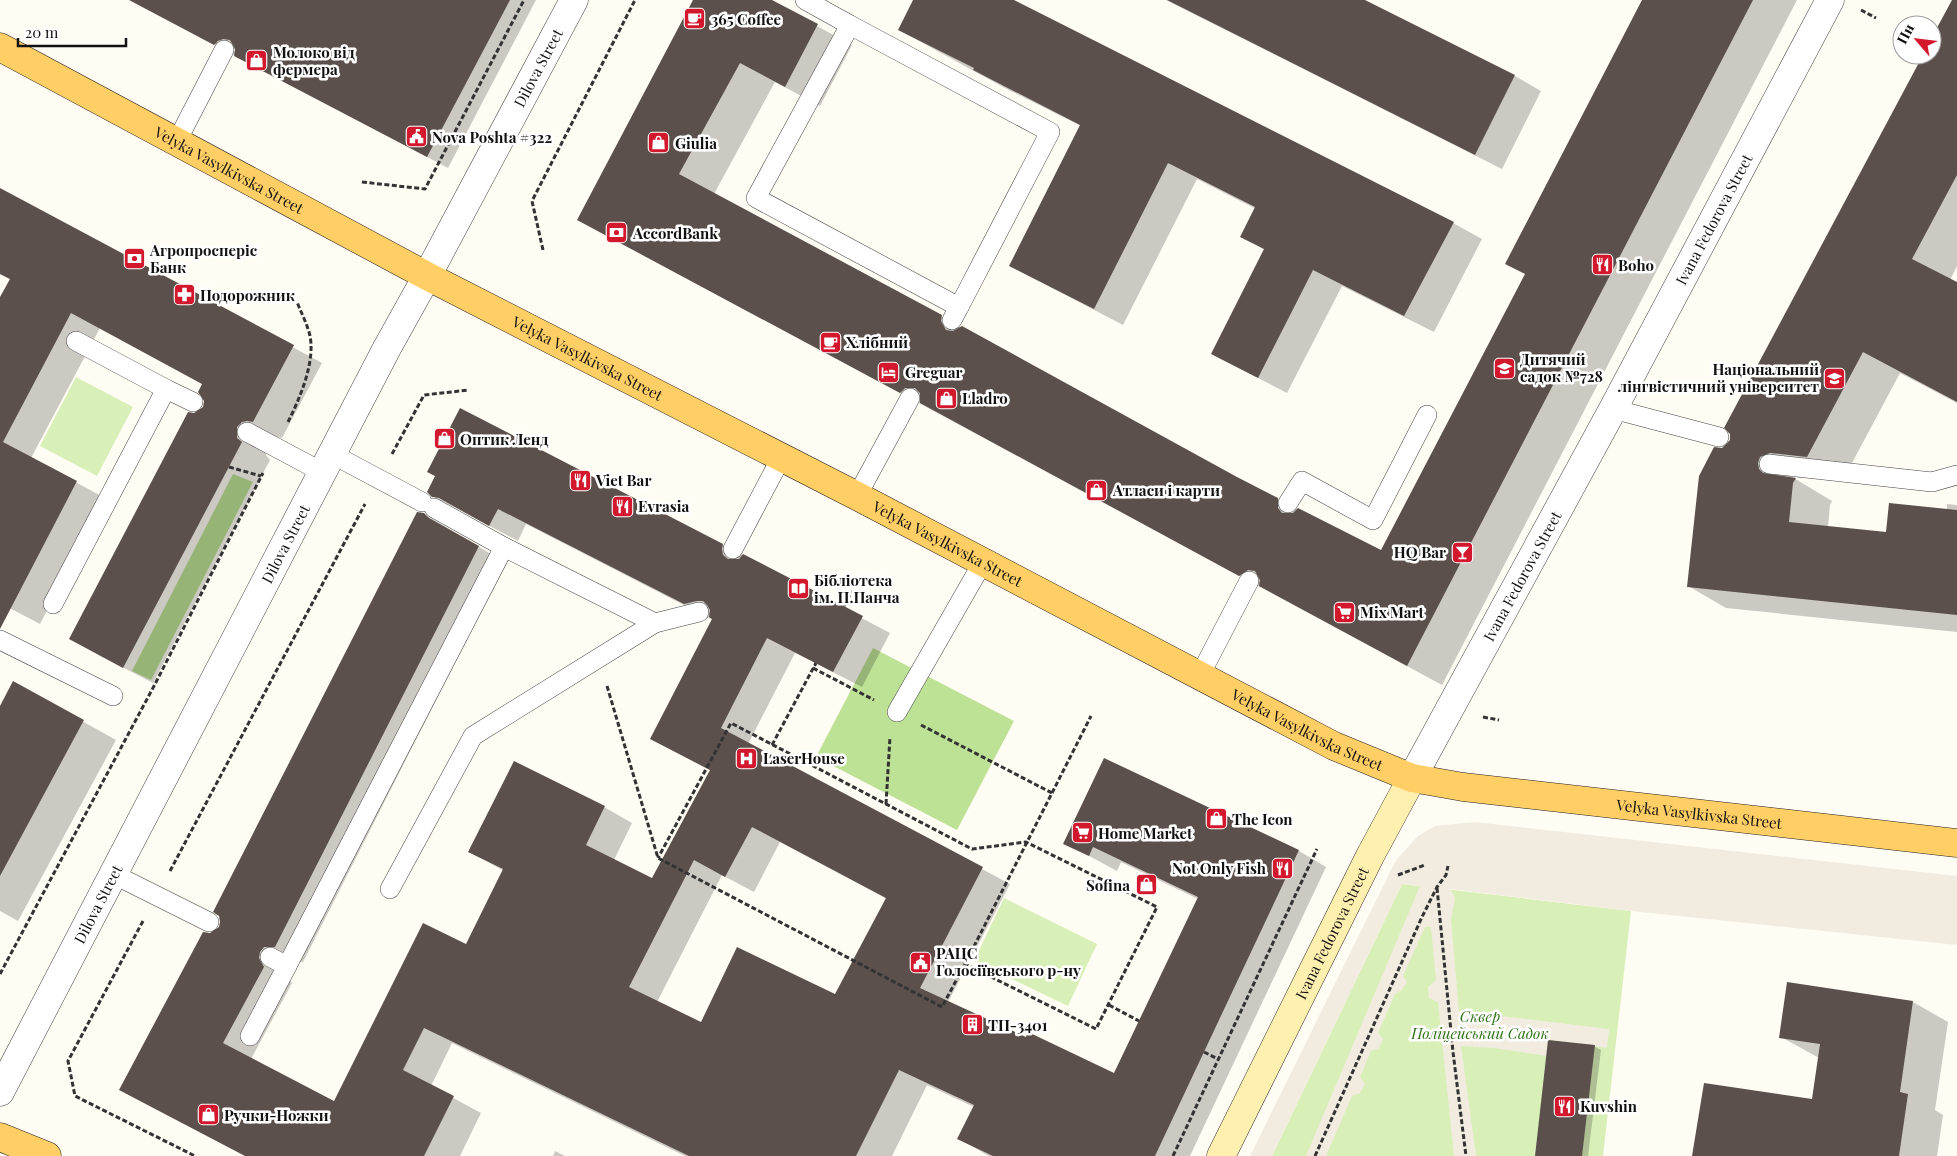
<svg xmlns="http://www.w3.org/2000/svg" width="1957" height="1156" viewBox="0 0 1957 1156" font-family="'Playfair Display',serif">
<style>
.green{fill:#d9efb8}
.forest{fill:#bde295}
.plaza{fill:#f2ece0}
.shadow{fill:#0003;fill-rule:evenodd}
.building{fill:#5b504b;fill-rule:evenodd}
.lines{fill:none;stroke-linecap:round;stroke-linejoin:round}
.service-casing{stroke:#444;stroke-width:20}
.minor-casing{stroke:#444;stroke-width:29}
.tertiary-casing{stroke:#444;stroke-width:29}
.secondary-casing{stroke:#333;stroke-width:29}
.primary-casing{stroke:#222;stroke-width:29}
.path{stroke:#333;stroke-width:3;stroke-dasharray:5 2.5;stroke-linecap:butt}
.service{stroke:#fff;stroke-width:19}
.minor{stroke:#fff;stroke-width:28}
.tertiary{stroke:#fff;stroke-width:28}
.secondary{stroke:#fff0af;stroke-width:28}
.primary{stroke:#ffce64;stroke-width:28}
.labels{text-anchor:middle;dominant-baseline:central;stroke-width:5;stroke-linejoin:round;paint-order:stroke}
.poi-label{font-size:15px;font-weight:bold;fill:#111;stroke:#fff;text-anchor:start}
.street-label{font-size:15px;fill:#111;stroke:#fff}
.park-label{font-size:15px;font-style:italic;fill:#317218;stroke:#fff}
</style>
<rect width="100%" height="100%" fill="#fffcf4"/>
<g class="green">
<path d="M76,377L133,407L97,476L40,446Z"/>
<path d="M1402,884L1631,911L1603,1156H1272Z"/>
<path d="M1004,898L1097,944L1068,1006L974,961Z"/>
</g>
<g class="forest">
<path d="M233,474L253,482L151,680L132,671Z"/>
<path d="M873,648L1014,721L957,830L816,757Z"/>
</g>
<path class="plaza" d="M1475,822L1957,876V945L1631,911L1450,889L1455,898L1451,920L1459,1011L1609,1029L1607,1048L1549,1040L1547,1056L1494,1048L1461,1046L1476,1156H1454L1438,1002L1429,998L1428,987L1436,980L1431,927H1425L1403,976L1407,982L1402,990L1395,994L1378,1033L1383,1039L1379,1048L1371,1051L1360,1077L1365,1084L1360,1093L1352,1096L1326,1156H1306L1420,886L1402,884L1272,1156H1250L1396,860L1418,836L1435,826Z"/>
<g class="shadow">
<path d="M131,0H536L448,168ZM213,37L236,50V53L212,39Z"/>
<path d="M695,0H769L852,45L820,106L775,82L714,194L1237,478L1381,552L1527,275L1643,0H1797L1442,685L579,220Z"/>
<path d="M914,0H1009L1453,223L1482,239L1434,332L1342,286L1287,393L1212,354L1265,250L1242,236L1256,209L1197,179L1123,325L1010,266L1081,126L1003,87L899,30Z"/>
<path d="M1166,0H1363L1515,76L1541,91L1502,169Z"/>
<path d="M1957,10V266L1950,280L1957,284V403L1900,373L1844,478L1808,474L1799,478L1767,459V462L1832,501L1830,505L1828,527L1887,533L1947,511V504L1957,505V632L1726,608L1688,586L1723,449L1731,441L1924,55H1932V40Z"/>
<path d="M0,189L322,363L282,438L277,437L271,438L265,444L266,455L270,460L153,683L99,655L195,414L204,408L205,400L204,385L100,328L31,458L105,498L40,624L0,603V300L11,280L0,274Z"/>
<path d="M433,496L723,545L890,633L862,687L795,653L748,744L1010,884L948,1002L1026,1038L1115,1075L1198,899L1121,862L1117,871L1065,843L1105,760L1299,851L1326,867L1190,1156H989L959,1139L974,1107L927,1085L892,1156H685L452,1043L431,1086L481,1113L460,1156H247L148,1105L210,934L220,928L424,514L506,563L303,962L293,963L286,975L292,983L251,1059L335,1103L466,946L504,871L470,852L604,807L632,823L614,860L653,880L711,771L652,739L713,620L526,524L518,541ZM780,842L887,899L836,995L702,1024L657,1002L722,875L754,892Z"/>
<path d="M14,683L116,740L18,921L0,911V709Z"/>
<path d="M1913,1002L1948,1022L1935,1110L1943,1115L1937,1156H1694L1813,1100L1819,1058L1781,1037Z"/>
<path d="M1594,1046L1601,1050L1588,1156H1536Z"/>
<path d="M555,1151L565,1156H553Z"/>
</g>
<g class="building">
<path d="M129,0H510L427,157L234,56L235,49L230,40L223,39L218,41L214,45Z"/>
<path d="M693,0H772L818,24L785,87L740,63L679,174L942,315L941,321L946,330L953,331L962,326L1237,477L1278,498V508L1282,513H1293L1298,508L1381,550L1525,274L1505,264L1642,0H1753L1407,666L1259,586L1260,580L1255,571L1248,570L1239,576L920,403V393L915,388H905L900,393L577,220Z"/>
<path d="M913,0H1014L1454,222L1404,316L1313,270L1258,378L1211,354L1264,249L1240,237L1255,207L1168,163L1094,309L1009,266L1080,125L973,70L974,68L898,30Z"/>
<path d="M1167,0H1365L1515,75L1475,155Z"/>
<path d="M1952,0H1957V175L1912,259L1957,282V402L1863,352L1807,457L1770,453L1760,457L1758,463L1759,469L1763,473L1796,478L1793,483L1789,522L1886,532L1889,503L1957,510V615L1687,587L1699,476L1714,447L1722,448L1730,440V434L1724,428L1923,55H1932V37Z"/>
<path d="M0,188L294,345L253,422L247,421L242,422L237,427V438L242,442L123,668L69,639L188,412L194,413L203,407L204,401L198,392L202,384L71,313L3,442L77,481L0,629V297L10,279L0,274Z"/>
<path d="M460,408L723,544L722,549L723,555L728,559H739L743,554L863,616L833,672L767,638L721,728L983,867L920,988L1026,1037L1028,1032L1114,1073L1198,897L1093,847L1089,856L1063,844L1104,758L1299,850L1155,1156H993L957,1139L974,1105L899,1070L856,1156H689L424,1028L403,1070L454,1096L424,1156H245L119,1090L203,932L210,933L219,927L220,922L219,916L213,912L417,512L424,513L429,518L479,546L275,947H264L260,952L259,958L264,967L223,1043L334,1101L423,923L466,944L503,869L468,852L514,761L605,806L586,845L652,878L710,770L650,739L712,619L709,617L710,610L707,605L703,601H697L684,604L498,509L489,526L439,498L432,497L427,492L435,476L427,472ZM752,827L886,898L835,994L737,947L701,1022L629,987L694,860L725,877Z"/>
<path d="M13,681L84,720L0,876V706Z"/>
<path d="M1787,982L1913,1001L1900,1092L1908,1094L1899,1156H1692L1704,1083L1812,1099L1820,1044L1779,1038Z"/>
<path d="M1548,1040L1595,1045L1582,1156H1535Z"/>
</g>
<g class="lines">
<defs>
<g id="service">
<path d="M805,0L850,25L756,198L959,307L952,320"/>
<path d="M850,25L1050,132L959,307"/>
<path d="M177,141L224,50"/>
<path d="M76,341L166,389"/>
<path d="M1613,409L1719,437"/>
<path d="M247,432L322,472"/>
<path d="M332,454L422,502"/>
<path d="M1769,464L1932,482L1957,475"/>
<path d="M857,496L910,398"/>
<path d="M1288,503L1302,481L1373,520L1427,415"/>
<path d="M733,549L781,458"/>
<path d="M53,604L166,389L193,402"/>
<path d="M655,623L699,612"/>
<path d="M0,640L113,696"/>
<path d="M1200,675L1249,581"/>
<path d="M897,712L983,562"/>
<path d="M113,874L209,922"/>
<path d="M390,889L473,736L655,623L504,547L434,508"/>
<path d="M287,966L504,547"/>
<path d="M250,1036L287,966L270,957"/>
</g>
<g id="minor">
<path id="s1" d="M427,276L574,0"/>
<path id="s2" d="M1412,778L1613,409L1830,0"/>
</g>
<g id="tertiary">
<path id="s3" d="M0,1092L387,348L427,276"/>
</g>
<g id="secondary">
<path id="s4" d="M1221,1156L1370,856L1412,778"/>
</g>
<g id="primary">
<path id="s5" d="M0,47L427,276L857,496L1334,746L1412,778L1463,787L1957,843"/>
<path d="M0,1137L47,1156"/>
</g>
</defs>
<use href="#service" class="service-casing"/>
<use href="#minor" class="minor-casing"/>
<use href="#tertiary" class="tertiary-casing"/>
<use href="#secondary" class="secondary-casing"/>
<use href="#primary" class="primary-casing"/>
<g class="path">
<path d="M1861,10L1876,18"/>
<path d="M362,182L425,189L524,0"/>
<path d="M543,250L532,201L635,0"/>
<path d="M288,422C300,398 317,359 309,332C306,322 301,312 297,302"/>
<path d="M392,454L424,395L469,390"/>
<path d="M229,467L261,476"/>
<path d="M844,606L852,591"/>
<path d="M813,668L874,700"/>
<path d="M607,686L658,858L942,1007L965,964L1096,1029L1157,907L1026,842L972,849L731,723L658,858"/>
<path d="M1483,717L1499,720"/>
<path d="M921,725L1052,793L965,964"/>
<path d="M772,745L816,663"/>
<path d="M1052,793L1091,716"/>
<path d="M886,804L890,737"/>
<path d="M170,871L365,504"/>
<path d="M1398,875L1425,865"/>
<path d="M1437,888L1453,1052L1466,1156"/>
<path d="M143,921L68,1061L75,1096L195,1156"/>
<path d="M0,974L154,686L263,473"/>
<path d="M1109,1005L1139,1021"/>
<path d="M1204,1052L1218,1059"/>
<path d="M1173,1156L1317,849"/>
<path d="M1315,1156L1422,917L1437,887L1446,875L1448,866"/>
</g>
<use href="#service" class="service"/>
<use href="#minor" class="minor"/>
<use href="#tertiary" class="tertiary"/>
<use href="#secondary" class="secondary"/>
<use href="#primary" class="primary"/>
</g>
<defs>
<symbol id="cafe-square" viewBox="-11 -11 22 22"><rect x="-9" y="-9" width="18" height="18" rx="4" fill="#d3172d" stroke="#fff"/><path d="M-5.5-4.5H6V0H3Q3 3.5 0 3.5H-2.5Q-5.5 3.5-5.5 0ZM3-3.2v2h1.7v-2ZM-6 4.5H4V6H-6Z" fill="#fff"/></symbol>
<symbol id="shop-square" viewBox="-11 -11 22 22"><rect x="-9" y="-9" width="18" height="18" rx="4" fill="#d3172d" stroke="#fff"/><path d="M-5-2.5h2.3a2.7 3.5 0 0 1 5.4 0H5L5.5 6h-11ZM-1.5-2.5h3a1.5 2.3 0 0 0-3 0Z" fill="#fff"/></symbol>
<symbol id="civic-square" viewBox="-11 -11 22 22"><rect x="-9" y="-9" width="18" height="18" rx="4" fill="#d3172d" stroke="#fff"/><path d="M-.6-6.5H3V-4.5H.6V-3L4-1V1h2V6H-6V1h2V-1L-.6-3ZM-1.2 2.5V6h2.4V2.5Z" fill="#fff"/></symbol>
<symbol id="bank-square" viewBox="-11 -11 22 22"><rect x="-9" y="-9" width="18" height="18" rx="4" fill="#d3172d" stroke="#fff"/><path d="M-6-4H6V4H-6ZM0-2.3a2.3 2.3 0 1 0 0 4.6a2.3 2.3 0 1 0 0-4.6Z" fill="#fff"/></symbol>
<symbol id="restaurant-square" viewBox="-11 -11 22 22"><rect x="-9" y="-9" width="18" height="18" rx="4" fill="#d3172d" stroke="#fff"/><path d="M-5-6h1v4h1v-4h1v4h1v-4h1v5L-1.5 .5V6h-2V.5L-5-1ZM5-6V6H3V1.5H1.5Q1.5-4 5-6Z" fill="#fff"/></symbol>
<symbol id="pharmacy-square" viewBox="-11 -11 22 22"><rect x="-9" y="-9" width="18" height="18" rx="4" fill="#d3172d" stroke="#fff"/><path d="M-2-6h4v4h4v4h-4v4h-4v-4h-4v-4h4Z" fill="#fff"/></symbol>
<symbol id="school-square" viewBox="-11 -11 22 22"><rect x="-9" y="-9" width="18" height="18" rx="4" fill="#d3172d" stroke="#fff"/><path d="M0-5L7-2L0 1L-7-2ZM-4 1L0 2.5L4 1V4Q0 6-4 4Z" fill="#fff"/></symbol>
<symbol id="hotel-square" viewBox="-11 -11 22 22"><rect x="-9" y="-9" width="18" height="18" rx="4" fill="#d3172d" stroke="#fff"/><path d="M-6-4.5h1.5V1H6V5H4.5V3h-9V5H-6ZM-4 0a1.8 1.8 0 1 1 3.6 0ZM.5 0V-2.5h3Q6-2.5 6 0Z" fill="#fff"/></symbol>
<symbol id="university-square" viewBox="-11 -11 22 22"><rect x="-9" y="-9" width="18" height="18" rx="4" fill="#d3172d" stroke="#fff"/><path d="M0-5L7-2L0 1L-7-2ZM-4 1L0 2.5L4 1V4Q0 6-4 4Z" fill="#fff"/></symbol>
<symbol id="bar-square" viewBox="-11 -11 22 22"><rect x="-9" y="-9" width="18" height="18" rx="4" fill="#d3172d" stroke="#fff"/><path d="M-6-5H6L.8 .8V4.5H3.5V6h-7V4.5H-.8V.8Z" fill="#fff"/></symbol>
<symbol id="library-square" viewBox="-11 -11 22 22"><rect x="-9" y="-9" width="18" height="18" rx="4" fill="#d3172d" stroke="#fff"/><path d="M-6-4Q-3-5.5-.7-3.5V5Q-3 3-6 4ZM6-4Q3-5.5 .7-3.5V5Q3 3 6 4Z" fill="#fff"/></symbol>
<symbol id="supermarket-square" viewBox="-11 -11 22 22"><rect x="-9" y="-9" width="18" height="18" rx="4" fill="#d3172d" stroke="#fff"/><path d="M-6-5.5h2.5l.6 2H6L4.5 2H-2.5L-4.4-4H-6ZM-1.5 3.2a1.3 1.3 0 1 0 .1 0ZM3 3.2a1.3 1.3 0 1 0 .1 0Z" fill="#fff"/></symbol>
<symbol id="hospital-square" viewBox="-11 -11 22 22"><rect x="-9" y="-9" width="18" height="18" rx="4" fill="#d3172d" stroke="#fff"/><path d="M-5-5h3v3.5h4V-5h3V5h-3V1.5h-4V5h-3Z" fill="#fff"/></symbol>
<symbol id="building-square" viewBox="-11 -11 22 22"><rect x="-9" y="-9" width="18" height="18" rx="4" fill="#d3172d" stroke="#fff"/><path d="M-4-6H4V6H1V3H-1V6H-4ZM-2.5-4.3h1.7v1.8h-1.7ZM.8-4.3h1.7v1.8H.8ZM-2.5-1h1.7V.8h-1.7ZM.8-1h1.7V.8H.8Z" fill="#fff"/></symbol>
</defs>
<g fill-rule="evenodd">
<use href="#cafe-square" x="682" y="6" width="25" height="25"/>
<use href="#shop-square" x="244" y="48" width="25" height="25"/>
<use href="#civic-square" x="404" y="124" width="25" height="25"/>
<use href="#shop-square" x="646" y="130" width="25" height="25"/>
<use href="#bank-square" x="604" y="220" width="25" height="25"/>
<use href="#bank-square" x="122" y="246" width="25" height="25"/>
<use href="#restaurant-square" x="1590" y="252" width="25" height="25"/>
<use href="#pharmacy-square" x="172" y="282" width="25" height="25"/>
<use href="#cafe-square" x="818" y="330" width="25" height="25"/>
<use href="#school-square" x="1492" y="356" width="25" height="25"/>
<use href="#hotel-square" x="876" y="360" width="25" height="25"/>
<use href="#university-square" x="1822" y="366" width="25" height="25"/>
<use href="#shop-square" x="934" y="386" width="25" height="25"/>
<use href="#shop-square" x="432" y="426" width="25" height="25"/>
<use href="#restaurant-square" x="568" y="468" width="25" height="25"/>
<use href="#shop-square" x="1084" y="478" width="25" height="25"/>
<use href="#restaurant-square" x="610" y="494" width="25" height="25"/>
<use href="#bar-square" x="1450" y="540" width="25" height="25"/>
<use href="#library-square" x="786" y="576" width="25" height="25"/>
<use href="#supermarket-square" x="1332" y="600" width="25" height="25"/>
<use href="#hospital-square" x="734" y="746" width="25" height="25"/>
<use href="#shop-square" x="1204" y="806" width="25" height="25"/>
<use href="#supermarket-square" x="1070" y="820" width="25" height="25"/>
<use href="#restaurant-square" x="1270" y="856" width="25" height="25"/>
<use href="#shop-square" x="1134" y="872" width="25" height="25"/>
<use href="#civic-square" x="908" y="950" width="25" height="25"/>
<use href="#building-square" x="960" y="1012" width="25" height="25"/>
<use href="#restaurant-square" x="1552" y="1094" width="25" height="25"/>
<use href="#shop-square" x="196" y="1102" width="25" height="25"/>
</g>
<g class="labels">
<g class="poi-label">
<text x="711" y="19">365 Coffee</text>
<text x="273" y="52">Молоко від<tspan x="273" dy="17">фермера</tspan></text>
<text x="432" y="137">Nova Poshta #322</text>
<text x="675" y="143">Giulia</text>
<text x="633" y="233">AccordBank</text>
<text x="150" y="250">Агропросперіс<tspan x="150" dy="17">Банк</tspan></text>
<text x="1618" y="265">Boho</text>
<text x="200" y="295">Подорожник</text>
<text x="846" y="342">Хлібний</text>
<text x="1520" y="359">Дитячий<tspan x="1520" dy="17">садок №728</tspan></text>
<text x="1819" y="369" text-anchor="end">Національний<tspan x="1819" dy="17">лінгвістичний університет</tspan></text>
<text x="905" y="372">Greguar</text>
<text x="962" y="398">Lladro</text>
<text x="460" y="439">Оптик Ленд</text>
<text x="596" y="480">Viet Bar</text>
<text x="1113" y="490">Атласи і карти</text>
<text x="638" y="506">Evrasia</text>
<text x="1446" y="552" text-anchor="end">HQ Bar</text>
<text x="814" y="580">Бібліотека<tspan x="814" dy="17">ім. П.Панча</tspan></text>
<text x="1360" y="612">Mix Mart</text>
<text x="763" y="758">LaserHouse</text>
<text x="1232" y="819">The Icon</text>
<text x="1098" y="833">Home Market</text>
<text x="1266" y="868" text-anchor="end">Not Only Fish</text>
<text x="1130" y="885" text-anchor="end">Sоfina</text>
<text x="936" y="953">РАЦС<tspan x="936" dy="17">Голосіївського р-ну</tspan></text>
<text x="988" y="1025">ТП-3401</text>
<text x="1580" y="1106">Kuvshin</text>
<text x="224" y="1115">Ручки-Ножки</text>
</g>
<g class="street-label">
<text stroke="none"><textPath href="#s1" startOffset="236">Dilova Street</textPath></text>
<text stroke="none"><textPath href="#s5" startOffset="260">Velyka Vasylkivska Street</textPath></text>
<text stroke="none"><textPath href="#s2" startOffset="635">Ivana Fedorova Street</textPath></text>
<text stroke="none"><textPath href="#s5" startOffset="665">Velyka Vasylkivska Street</textPath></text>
<text stroke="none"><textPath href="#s5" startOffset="1070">Velyka Vasylkivska Street</textPath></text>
<text stroke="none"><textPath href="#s3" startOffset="618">Dilova Street</textPath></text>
<text stroke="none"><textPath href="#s2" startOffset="230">Ivana Fedorova Street</textPath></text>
<text stroke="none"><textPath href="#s5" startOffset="1475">Velyka Vasylkivska Street</textPath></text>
<text stroke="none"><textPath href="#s5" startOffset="1880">Velyka Vasylkivska Street</textPath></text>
<text stroke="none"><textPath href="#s3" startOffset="212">Dilova Street</textPath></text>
<text stroke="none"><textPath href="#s4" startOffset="249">Ivana Fedorova Street</textPath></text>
</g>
<g class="park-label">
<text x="1480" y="1016">Сквер<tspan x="1480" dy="17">Поліцейський Садок</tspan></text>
</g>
</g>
<g transform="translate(1917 40) rotate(298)"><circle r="24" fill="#ffffff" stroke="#a0a0a0"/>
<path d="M0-4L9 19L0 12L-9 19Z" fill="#d3172d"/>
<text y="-8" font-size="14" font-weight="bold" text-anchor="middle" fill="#111111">Пн</text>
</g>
<path d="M18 38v8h108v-8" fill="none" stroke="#111111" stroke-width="2.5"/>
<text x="25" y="38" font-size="15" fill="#111111" stroke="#ffffff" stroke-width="4" paint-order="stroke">20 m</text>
</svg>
